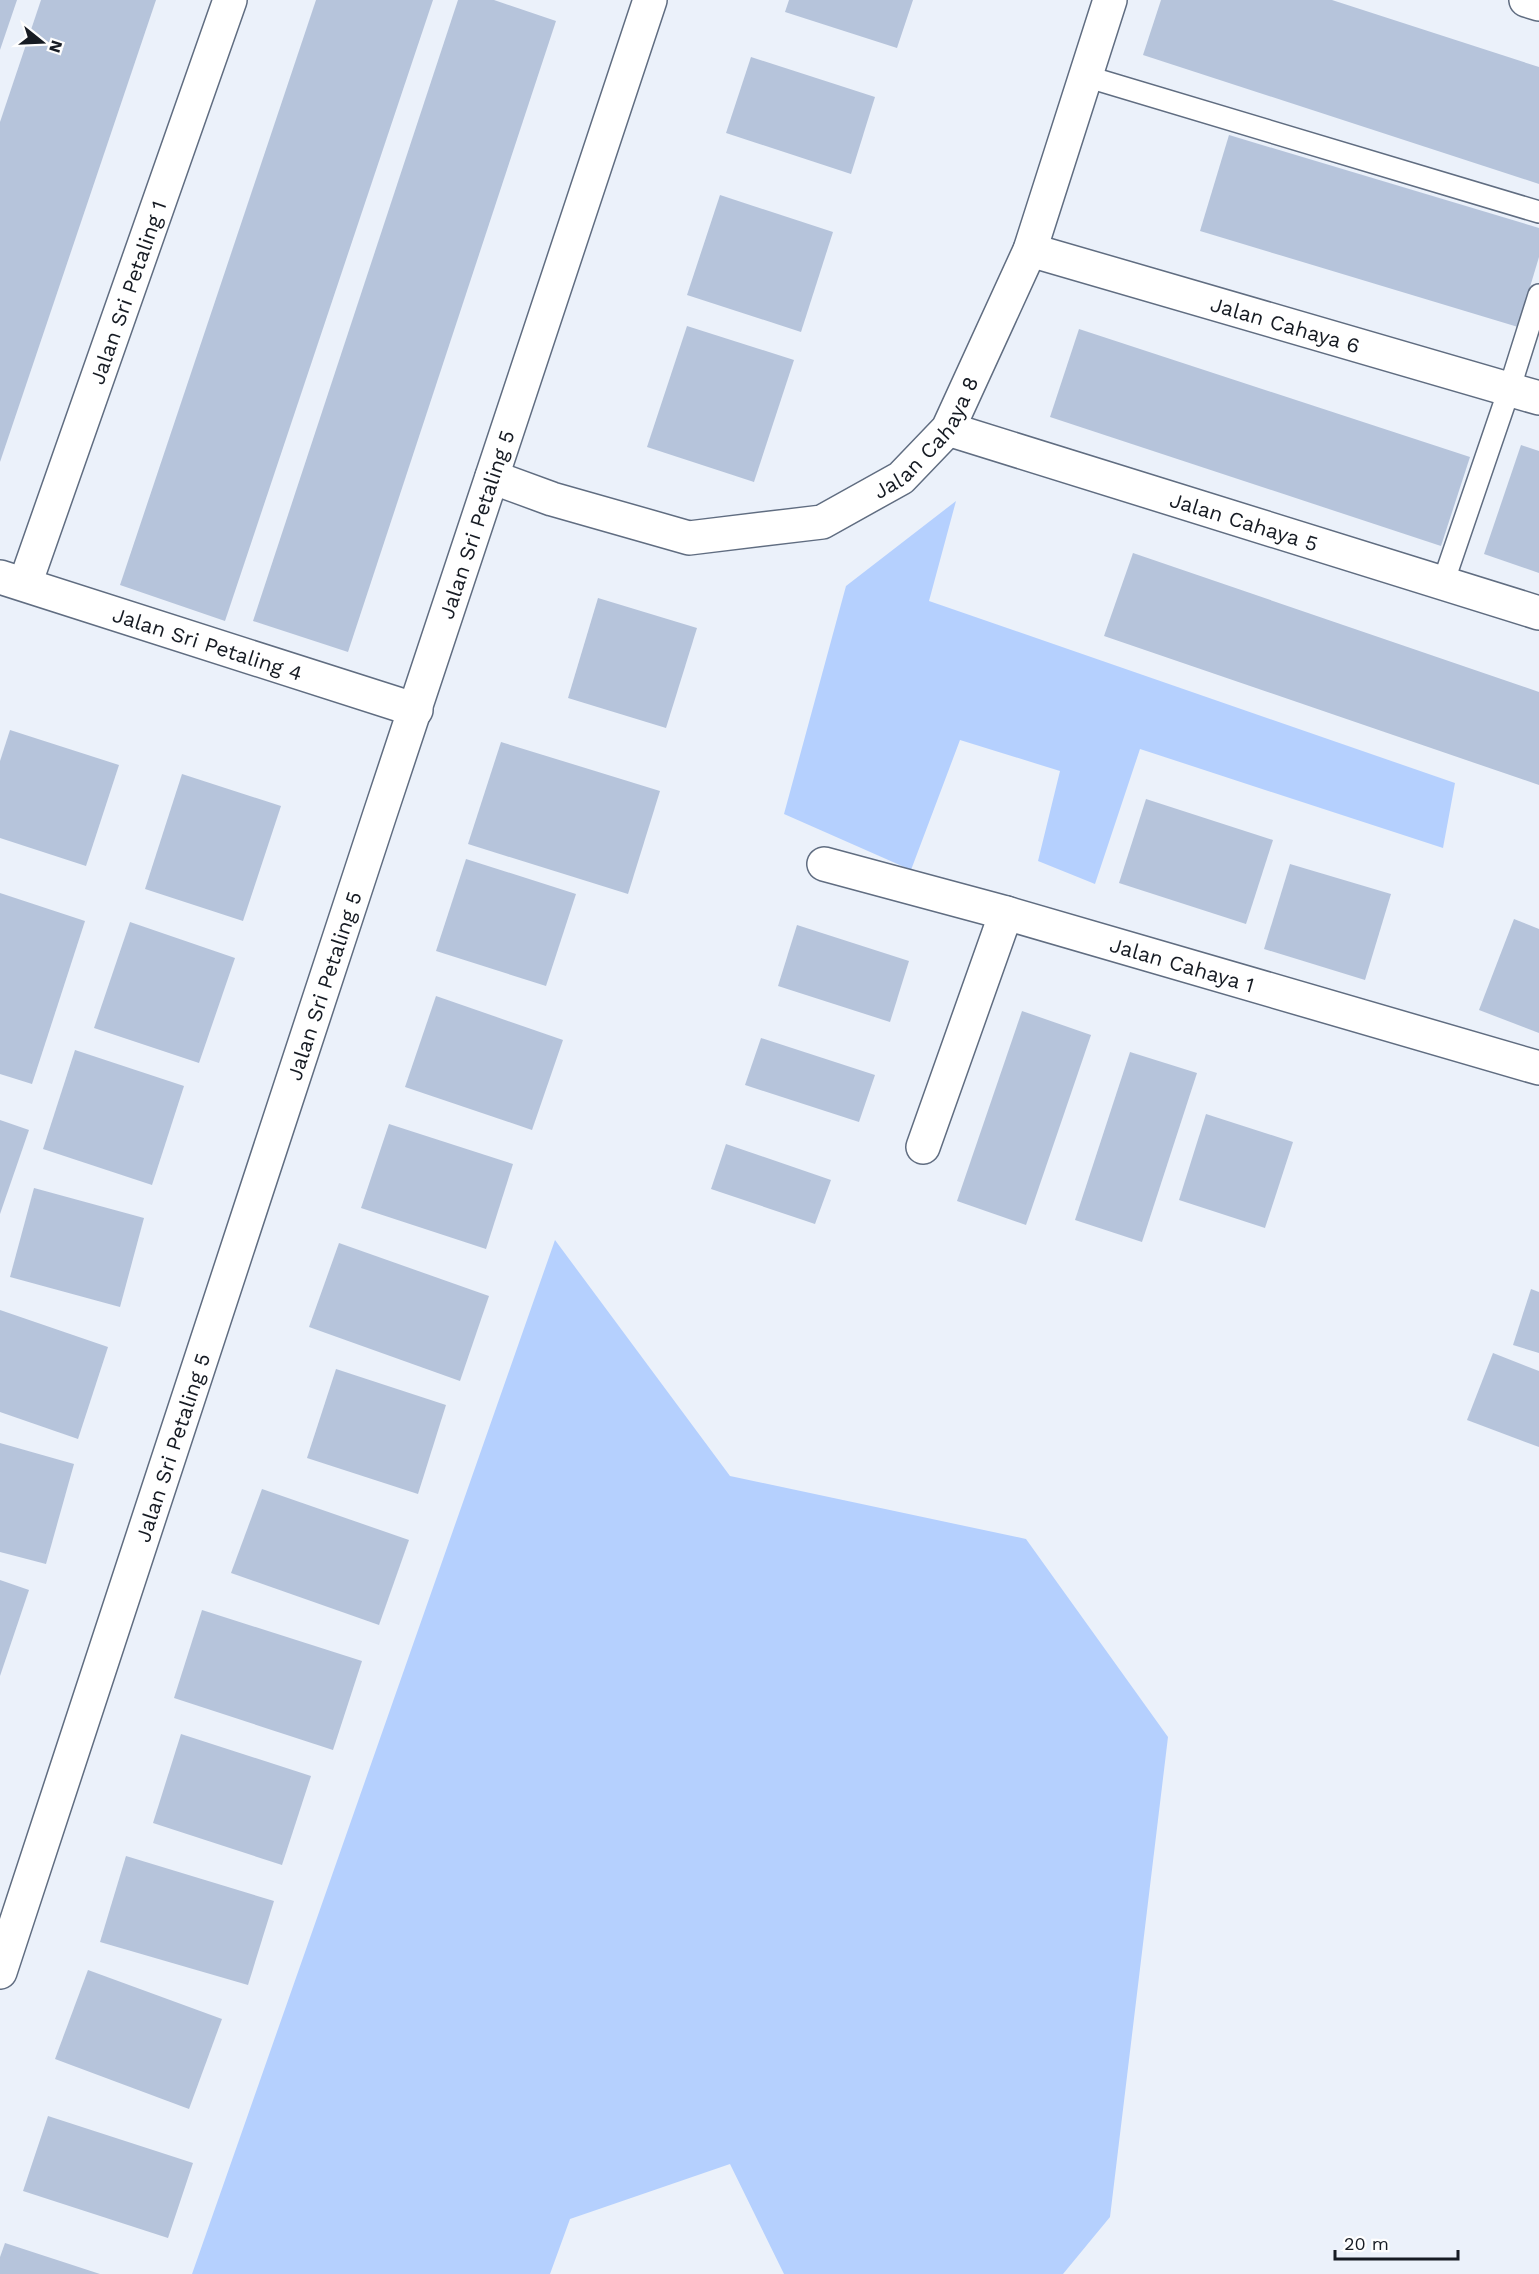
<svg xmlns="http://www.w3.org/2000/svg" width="1539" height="2274" viewBox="0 0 1539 2274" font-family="'Work Sans',sans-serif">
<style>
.green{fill:#b5d0fe}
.building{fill:#b6c4db}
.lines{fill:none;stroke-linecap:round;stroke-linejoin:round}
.service-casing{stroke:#606d81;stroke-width:24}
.minor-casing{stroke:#606d81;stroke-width:36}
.service{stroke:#fff;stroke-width:21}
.minor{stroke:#fff;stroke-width:33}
.labels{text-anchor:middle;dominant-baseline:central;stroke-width:4.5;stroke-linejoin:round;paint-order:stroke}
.street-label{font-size:21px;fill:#161b23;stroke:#fefefe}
</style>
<rect width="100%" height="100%" fill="#ebf1fa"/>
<g class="green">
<path d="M956,501L929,601L1455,783L1443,848L1140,749L1095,884L1038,861L1060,771L960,740L911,870L784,814L846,586Z"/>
<path d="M555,1240L730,1476L1026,1539L1168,1737L1110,2217L1063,2274H784L730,2164L570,2219L550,2274H192Z"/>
</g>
<g class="building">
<path d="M0,0H17L0,50Z"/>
<path d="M41,0H156L0,462V122Z"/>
<path d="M316,0H433L225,621L120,585Z"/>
<path d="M458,0H494L556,21L348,652L253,621Z"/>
<path d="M789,0H913L897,48L785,12Z"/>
<path d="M1161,0H1332L1539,67V184L1143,55Z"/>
<path d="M751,57L875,97L851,174L726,133Z"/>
<path d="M1229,135L1539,228V257L1518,327L1200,231Z"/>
<path d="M720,195L833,232L801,332L687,295Z"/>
<path d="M687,326L794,360L754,482L647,447Z"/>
<path d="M1079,329L1470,457L1441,546L1050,417Z"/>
<path d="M1521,445L1539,451V573L1484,554Z"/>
<path d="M1133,553L1539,692V785L1104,636Z"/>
<path d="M598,598L697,628L666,728L568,698Z"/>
<path d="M10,730L119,765L86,866L0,838V761Z"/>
<path d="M501,742L660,791L628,894L468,844Z"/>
<path d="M182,774L281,806L243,921L145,889Z"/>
<path d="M1146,799L1273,840L1246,924L1119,883Z"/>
<path d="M466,859L576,894L546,986L436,951Z"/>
<path d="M1290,864L1391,894L1365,980L1264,949Z"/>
<path d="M0,893L85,921L32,1084L0,1074Z"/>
<path d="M1514,919L1539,929V1033L1479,1010Z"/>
<path d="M130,922L235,958L199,1063L94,1028Z"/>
<path d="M797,925L909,961L890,1022L778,986Z"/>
<path d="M436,996L563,1040L532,1130L405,1087Z"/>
<path d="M1022,1011L1091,1035L1026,1225L957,1201Z"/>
<path d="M761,1038L875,1075L859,1122L745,1085Z"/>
<path d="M75,1050L184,1086L152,1185L43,1149Z"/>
<path d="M1130,1052L1197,1073L1142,1242L1075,1220Z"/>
<path d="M1206,1114L1293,1142L1265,1228L1179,1200Z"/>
<path d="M0,1120L29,1130L0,1214Z"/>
<path d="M389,1124L513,1164L486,1249L361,1208Z"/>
<path d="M726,1144L831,1180L815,1224L711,1189Z"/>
<path d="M34,1188L144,1218L120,1307L10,1277Z"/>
<path d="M339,1243L489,1296L460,1381L309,1327Z"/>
<path d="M1531,1289L1539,1292V1353L1513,1345Z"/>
<path d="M0,1310L108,1347L78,1439L0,1412Z"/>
<path d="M1493,1353L1539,1371V1447L1467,1420Z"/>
<path d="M336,1369L446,1405L418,1494L307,1458Z"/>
<path d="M0,1443L74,1464L46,1564L0,1552Z"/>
<path d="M262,1489L409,1540L379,1625L231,1573Z"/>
<path d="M0,1580L29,1590L0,1676Z"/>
<path d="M202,1610L362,1661L333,1750L174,1698Z"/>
<path d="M181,1734L311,1776L282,1865L153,1823Z"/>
<path d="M126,1856L274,1901L248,1985L100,1942Z"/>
<path d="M88,1970L222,2019L189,2109L55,2059Z"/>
<path d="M48,2116L193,2163L168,2238L23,2191Z"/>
<path d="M5,2243L100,2274H0V2257Z"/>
</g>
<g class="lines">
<defs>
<g id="service">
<path d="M1085,76L1539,212"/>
<path d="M1443,583L1509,390L1539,295"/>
</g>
<g id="minor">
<path d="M1526,0L1539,4"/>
<path id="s1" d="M1030,250L1539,398"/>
<path id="s2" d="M948,429L1539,613"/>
<path id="s3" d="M492,477L552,499L689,538L822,522L901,478L948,429L1030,250L1110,0"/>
<path id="s4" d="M0,577L416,710"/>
<path id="s5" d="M25,584L230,0"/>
<path id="s6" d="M824,864L1006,913L1539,1068"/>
<path d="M923,1147L1006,913"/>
<path id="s7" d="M0,1972L379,817L650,0"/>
</g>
</defs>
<use href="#service" class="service-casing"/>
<use href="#minor" class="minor-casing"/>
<use href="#service" class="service"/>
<use href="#minor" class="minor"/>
</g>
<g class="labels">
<g class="street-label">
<text stroke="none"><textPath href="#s5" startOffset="309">Jalan Sri Petaling 1</textPath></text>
<text stroke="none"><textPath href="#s1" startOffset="266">Jalan Cahaya 6</textPath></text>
<text stroke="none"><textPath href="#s3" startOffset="478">Jalan Cahaya 8</textPath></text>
<text stroke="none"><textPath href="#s2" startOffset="310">Jalan Cahaya 5</textPath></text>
<text stroke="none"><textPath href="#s7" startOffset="1524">Jalan Sri Petaling 5</textPath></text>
<text stroke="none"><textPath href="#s4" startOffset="218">Jalan Sri Petaling 4</textPath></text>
<text stroke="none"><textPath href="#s6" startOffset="372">Jalan Cahaya 1</textPath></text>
<text stroke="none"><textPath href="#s7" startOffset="1038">Jalan Sri Petaling 5</textPath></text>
<text stroke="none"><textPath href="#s7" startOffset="552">Jalan Sri Petaling 5</textPath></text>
</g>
</g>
<g transform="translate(42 42) rotate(108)" stroke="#fefefe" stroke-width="4.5" paint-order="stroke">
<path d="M0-4.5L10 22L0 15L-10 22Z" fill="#161b23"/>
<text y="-9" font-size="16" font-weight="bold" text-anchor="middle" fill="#161b23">N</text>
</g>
<path d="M1335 2250v9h123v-9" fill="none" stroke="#161b23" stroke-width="3"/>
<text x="1344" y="2250" font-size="18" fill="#161b23" stroke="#fefefe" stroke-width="4.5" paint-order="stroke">20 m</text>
</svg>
